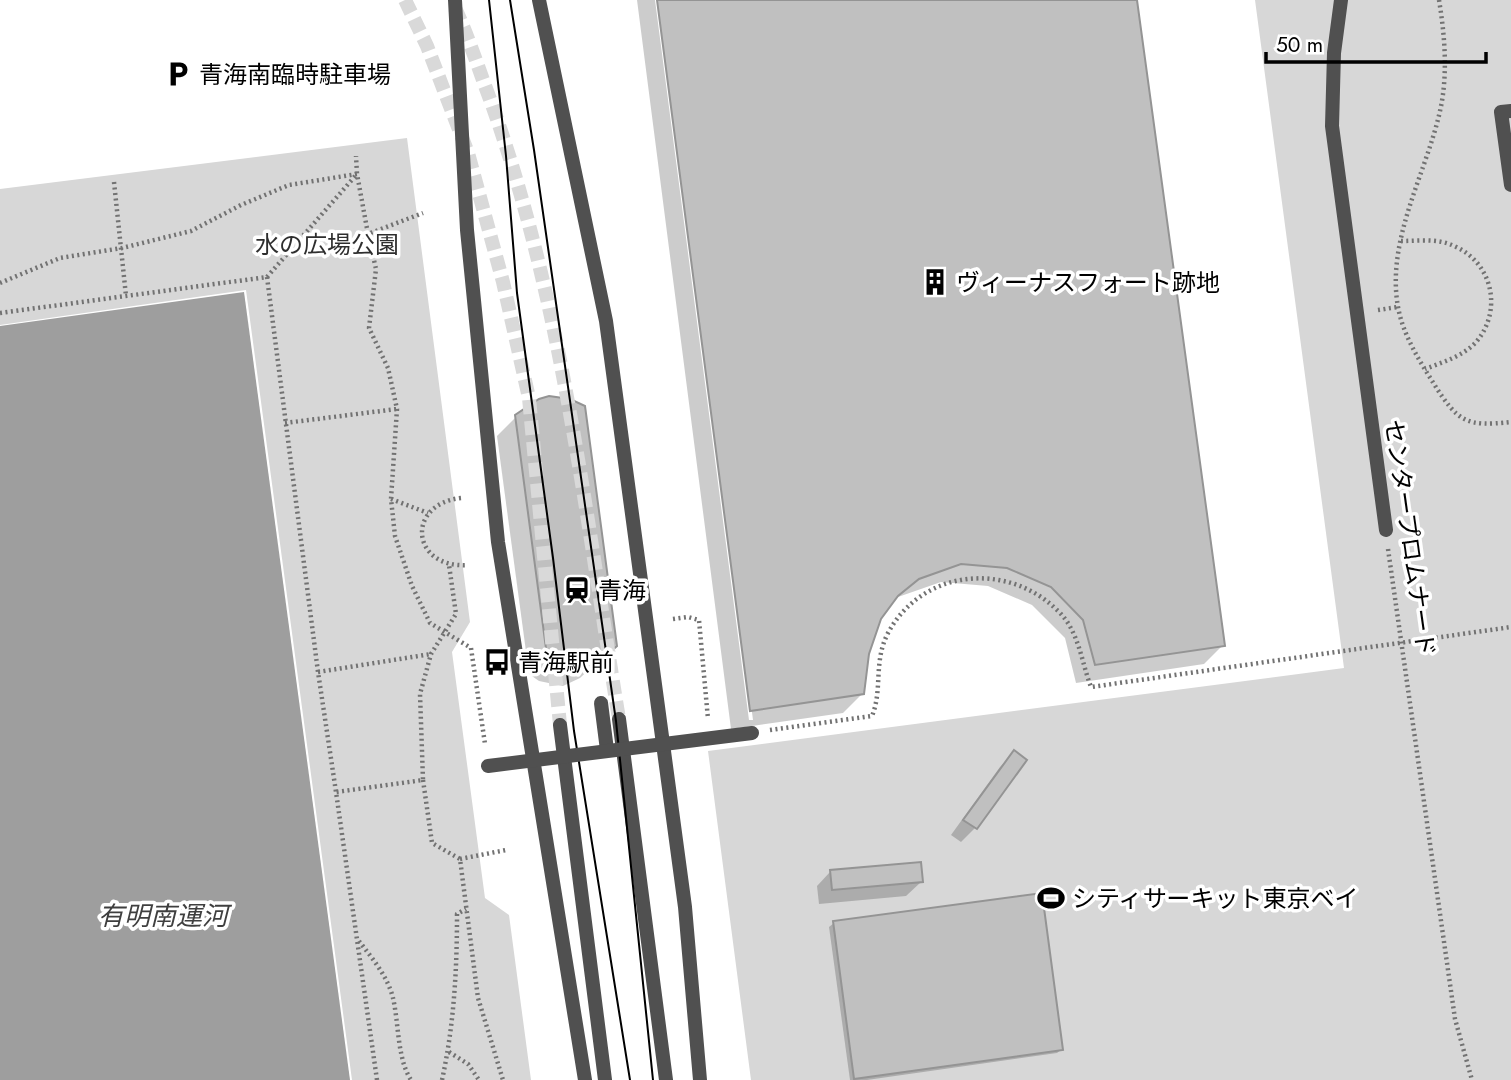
<svg xmlns="http://www.w3.org/2000/svg" width="1511" height="1080" viewBox="0 0 1511 1080" font-family="Jost,'Noto Sans JP',sans-serif">
<style>
.green{fill:#d7d7d7}
.water{fill:#9e9e9e}
.shadow{fill:#0003}
.building{fill:#c0c0c0;stroke:#949494;stroke-width:2}
.lines{fill:none;stroke-linecap:round;stroke-linejoin:round}
.tertiary-tunnel{stroke:#d9d9d9;stroke-width:14;stroke-dasharray:14 7;stroke-linecap:butt}
.path{stroke:#727272;stroke-width:4.5;stroke-dasharray:2 3.5;stroke-linecap:butt}
.service{stroke:#505050;stroke-width:14}
.pedestrian{stroke:#505050;stroke-width:14}
.tertiary{stroke:#505050;stroke-width:14}
.tram{stroke:#000;stroke-width:2}
.pedestrian-bridge{stroke:#505050;stroke-width:14}
.labels{text-anchor:middle;dominant-baseline:central;stroke-width:7;stroke-linejoin:round;paint-order:stroke}
.poi-label{font-size:24px;fill:#000;stroke:#fff;text-anchor:start}
.park-label{font-size:24px;fill:#2e2e2e;stroke:#fff}
.street-label{font-size:24px;fill:#000;stroke:#fff}
.water-label{font-size:26px;font-style:italic;fill:#3f3f3f;stroke:#fff}
</style>
<rect width="100%" height="100%" fill="#fff"/>
<g class="green">
<path d="M1255,0H1511V1080H751L708,751L1344,668Z"/>
<path d="M407,138L470,622L452,652L485,898L509,915L531,1080H352L246,290L0,325V189Z"/>
</g>
<path class="water" d="M244,292L350,1080H0V326Z"/>
<g class="shadow">
<path d="M637,0H655L749,720H753L659,0H1135L1223,645L1204,664L1076,683L1065,638L1032,605L988,586L941,582L898,597L879,618L867,654L862,694L843,713L731,729Z"/>
<path d="M516,417L615,645L580,678L563,686L539,681L529,674L497,436Z"/>
<path d="M1014,753L1025,760L975,828L961,842L951,835L1000,767Z"/>
<path d="M831,871L921,882L906,896L819,904L817,886Z"/>
<path d="M834,923L1062,1049L1057,1053L867,1080H850L829,927Z"/>
</g>
<g class="building">
<path d="M657,0H1137L1225,646L1095,665L1083,620L1051,587L1007,568L961,564L919,579L898,596L881,619L869,654L864,694L750,711Z"/>
<path d="M549,396L570,399L585,406L617,646L601,660L583,668L558,663L547,656L515,415L539,399Z"/>
<path d="M1014,750L1027,760L977,829L963,820Z"/>
<path d="M921,862L923,882L832,890L830,870Z"/>
<path d="M1042,893L1063,1050L854,1079L833,921Z"/>
</g>
<g class="lines">
<g class="tertiary-tunnel">
<path d="M405,0L427,46L468,153L503,282L529,398L560,725"/>
<path d="M455,8C469,38 479,70 491,102C562,300 585,512 619,719"/>
</g>
<g class="path">
<path d="M1439,0C1445,36 1448,76 1440,111C1426,174 1386,240 1398,307C1403,335 1419,360 1434,384C1458,422 1466,427 1511,422"/>
<path d="M114,182L126,296"/>
<path d="M368,234L376,269L369,328L388,368L397,409L391,499L395,536L412,586L430,623L471,648L485,744"/>
<path d="M1401,241C1418,241 1438,238 1454,246C1492,262 1503,309 1477,341C1464,356 1443,362 1425,369"/>
<path d="M267,277L357,174L356,156"/>
<path d="M0,283L60,258L122,248L191,231L241,205L289,185L357,174L368,234L423,213"/>
<path d="M1378,310L1398,307"/>
<path d="M0,313L267,277L318,672L336,792"/>
<path d="M285,423L397,409"/>
<path d="M461,498C405,504 411,569 468,565"/>
<path d="M391,499L428,513"/>
<path d="M1388,549L1455,1019L1472,1080"/>
<path d="M673,619L688,617L699,620L708,719"/>
<path d="M318,672L431,654"/>
<path d="M770,730L872,716C883,689 873,662 888,633C922,569 1007,561 1057,610C1079,630 1081,661 1091,687L1511,627"/>
<path d="M423,780L432,843L460,859L478,998L503,1080"/>
<path d="M460,859L506,850"/>
<path d="M359,941C372,958 388,977 393,998C399,1024 397,1058 411,1080"/>
<path d="M449,1052L468,1064L479,1080"/>
<path d="M377,1080L336,792L423,780L420,694L431,654L456,614L449,565"/>
<path d="M442,1080C454,1025 457,970 457,914L466,909"/>
</g>
<path class="service" d="M1511,111L1501,112L1511,185"/>
<g class="pedestrian">
<path d="M1341,0L1334,53L1332,126L1386,530"/>
<path d="M601,703L607,750"/>
</g>
<g class="tertiary">
<path d="M455,0L467,230L498,542L585,1080"/>
<path d="M539,0L606,321L685,907L700,1080"/>
<path d="M619,719L666,1080"/>
<path d="M560,725L605,1080"/>
</g>
<g class="tram">
<path d="M489,0L506,156L517,293L553,558L574,731L630,1080"/>
<path d="M510,0L534,150L616,721L653,1080"/>
</g>
<path class="pedestrian-bridge" d="M488,766L752,733"/>
</g>
<defs>
<symbol id="parking-bare" viewBox="-9 -9 18 18"><path d="M-3.5-5.5H1a3.5 3.5 0 0 1 0 7H-1V5.5H-3.5ZM-1-3.4V-.6H.8a1.4 1.4 0 0 0 0-2.8Z" fill="#000" stroke="#fff" stroke-width="2.5" paint-order="stroke"/></symbol>
<symbol id="building-bare" viewBox="-9 -9 18 18"><path d="M-4-6H4V6H1V3H-1V6H-4ZM-2.5-4.3h1.7v1.8h-1.7ZM.8-4.3h1.7v1.8H.8ZM-2.5-1h1.7V.8h-1.7ZM.8-1h1.7V.8H.8Z" fill="#000" stroke="#fff" stroke-width="2.5" paint-order="stroke"/></symbol>
<symbol id="station-bare" viewBox="-9 -9 18 18"><path d="M-3-6H3Q5-6 5-4V2Q5 4 3 4L4.5 6H3L1.5 4h-3L-3 6H-4.5L-3 4Q-5 4-5 2V-4Q-5-6-3-6ZM-3.5-4v3h7v-3ZM-3.5 1v1.5H-2V1ZM2 1v1.5H3.5V1Z" fill="#000" stroke="#fff" stroke-width="2.5" paint-order="stroke"/></symbol>
<symbol id="bus-bare" viewBox="-9 -9 18 18"><path d="M-5-6H5V4H4V6H2V4H-2V6H-4V4H-5ZM-3.5-4V0h7V-4ZM-3.5 1.2v1.5H-2V1.2ZM2 1.2v1.5H3.5V1.2Z" fill="#000" stroke="#fff" stroke-width="2.5" paint-order="stroke"/></symbol>
<symbol id="stadium-bare" viewBox="-9 -9 18 18"><path d="M0-5a6.5 5 0 1 0 0 10a6.5 5 0 1 0 0-10ZM-3.5-1.8h7v3.6h-7Z" fill="#000" stroke="#fff" stroke-width="2.5" paint-order="stroke"/></symbol>
</defs>
<g fill-rule="evenodd">
<use href="#parking-bare" x="159" y="55" width="38" height="38"/>
<use href="#building-bare" x="916" y="263" width="38" height="38"/>
<use href="#station-bare" x="558" y="571" width="38" height="38"/>
<use href="#bus-bare" x="478" y="643" width="38" height="38"/>
<use href="#stadium-bare" x="1032" y="879" width="38" height="38"/>
</g>
<g class="labels">
<g class="poi-label">
<text x="199" y="74">青海南臨時駐車場</text>
<text x="956" y="282">ヴィーナスフォート跡地</text>
<text x="598" y="590">青海</text>
<text x="518" y="662">青海駅前</text>
<text x="1072" y="898">シティサーキット東京ベイ</text>
</g>
<g class="park-label">
<text x="327" y="244">水の広場公園</text>
</g>
<g class="street-label">
<text transform="translate(1410 538) rotate(82)">センタープロムナード</text>
</g>
<g class="water-label">
<text x="163" y="916">有明南運河</text>
</g>
</g>
<path d="M1266 52v10h220v-10" fill="none" stroke="#000000" stroke-width="3.5"/>
<text x="1276" y="52" font-size="21" fill="#000000" stroke="#ffffff" stroke-width="5" paint-order="stroke">50 m</text>
</svg>
